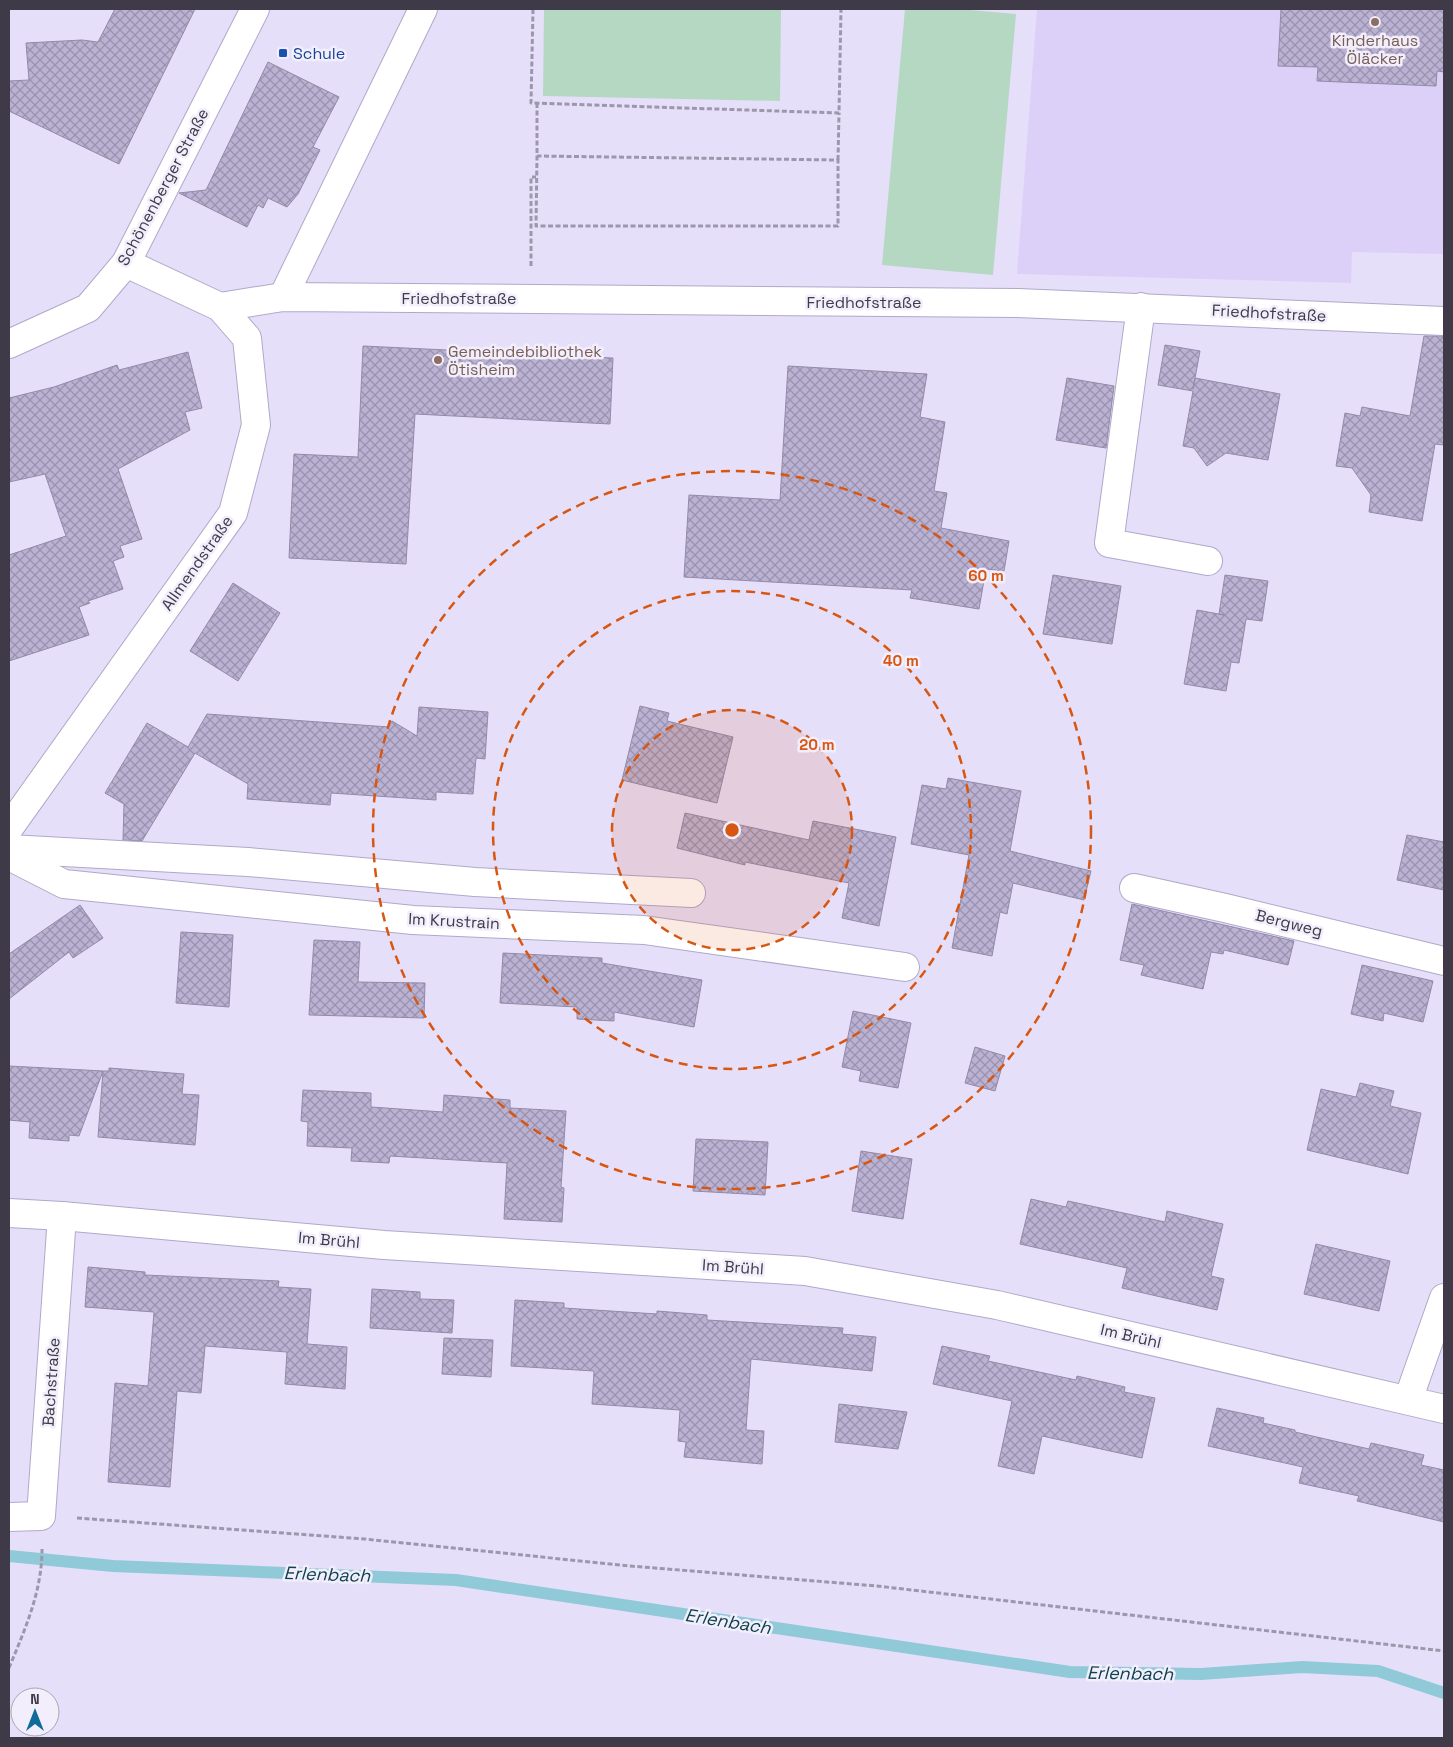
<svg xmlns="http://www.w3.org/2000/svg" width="1453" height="1747" viewBox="0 0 1453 1747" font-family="'Space Grotesk',sans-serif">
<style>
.built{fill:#dcd0f9}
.pitch{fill:#b5d8c3}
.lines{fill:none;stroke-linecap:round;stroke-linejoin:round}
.stream{stroke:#90cad8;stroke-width:12}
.building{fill:url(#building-cross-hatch);stroke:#9389a9}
.minor-casing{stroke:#b1a8c8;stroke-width:30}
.path{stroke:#9d97ac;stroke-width:3;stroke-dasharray:5 2.5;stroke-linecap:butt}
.minor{stroke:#fff;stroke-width:28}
.ring{fill:none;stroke:#d75612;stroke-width:2.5;stroke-dasharray:9 6}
.education-dot{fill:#8d6e63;stroke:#f2eefc;stroke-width:2}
.transit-dot{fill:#1a4fb4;stroke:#f2eefc;stroke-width:2}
.labels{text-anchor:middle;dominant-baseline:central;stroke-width:5;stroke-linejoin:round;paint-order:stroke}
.education-label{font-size:16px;fill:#785e54;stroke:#f2eefc}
.transit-label{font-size:16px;fill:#164399;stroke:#f2eefc;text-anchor:start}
.street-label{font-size:16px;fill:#3e3a47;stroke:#f2eefc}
.water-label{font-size:18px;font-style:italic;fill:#0d414c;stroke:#f2eefc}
.centre{fill:#d75612;stroke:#f2eefc;stroke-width:2.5}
.ring-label{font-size:15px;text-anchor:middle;font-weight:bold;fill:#d75612;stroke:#f2eefc;stroke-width:5;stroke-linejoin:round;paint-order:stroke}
</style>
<defs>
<pattern id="building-cross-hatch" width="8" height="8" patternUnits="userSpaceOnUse" patternTransform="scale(1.25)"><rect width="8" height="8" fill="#bbb2d3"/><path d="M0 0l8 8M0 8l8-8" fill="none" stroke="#9992ad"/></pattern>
</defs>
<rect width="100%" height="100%" fill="#e6dffa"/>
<path class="built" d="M1037,9H1444V254L1352,252L1351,283L1017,274Z"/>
<g class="pitch">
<path d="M544,9H781L780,101L543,96Z"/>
<path d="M905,9H959L1016,14L993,275L882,265Z"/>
</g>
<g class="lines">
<path class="stream" d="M9,1556L113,1566L456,1580L1070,1672L1201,1674L1302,1667L1378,1671L1444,1693"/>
</g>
<g class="building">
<path d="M115,9H195L119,164L9,111V81L29,80L26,43L82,40L98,42Z"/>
<path d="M1281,9H1444V72L1437,71L1436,86L1317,81L1318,67L1278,66Z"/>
<path d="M268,62L339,97L313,147L320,150L298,194L287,207L268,198L263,208L258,205L247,227L179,193L206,190Z"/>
<path d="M1424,336H1444V445L1435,444L1422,521L1369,512L1371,495L1352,468L1336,466L1345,413L1360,416L1362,407L1410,416Z"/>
<path d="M1165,345L1200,351L1193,389L1195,378L1280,394L1268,460L1226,453L1207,466L1194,448L1183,446L1193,391L1158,385Z"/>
<path d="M363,346L613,358L610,424L415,414L406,564L289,558L294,454L358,457Z"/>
<path d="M188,352L202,408L185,412L190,430L118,469L142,539L120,546L124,557L113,561L123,589L88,601L90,603L79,607L89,635L9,661V555L66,536L45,474L9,482V398L54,387L117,365L119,370Z"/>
<path d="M788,366L927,374L920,417L945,422L934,491L947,493L941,528L1009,541L1004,571L986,569L979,609L910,598L912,590L684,577L689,495L780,500Z"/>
<path d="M1067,378L1114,386L1106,448L1056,440Z"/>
<path d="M1053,575L1121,586L1112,644L1043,634Z"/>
<path d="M1225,575L1268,581L1262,621L1246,619L1239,663L1231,662L1226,691L1184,684L1197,610L1224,615L1219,614Z"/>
<path d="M233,583L280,613L238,681L190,651Z"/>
<path d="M640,706L669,713L667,721L733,737L717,803L622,780Z"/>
<path d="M419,707L488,712L485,759L476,758L473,794L436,792V800L331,793L330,805L247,799L248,784L195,753L142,841L123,840L124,804L105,793L147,723L188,747L207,714L389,727L392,721L417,736Z"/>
<path d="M948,778L1021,791L1010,851L1091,871L1084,900L1013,883L1007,914L1000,912L992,956L952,948L969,855L911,844L922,785L946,789Z"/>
<path d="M685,813L809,840L813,821L896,837L879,926L842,918L849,883L745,862V865L677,848Z"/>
<path d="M1407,835L1444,842V890L1397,880Z"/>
<path d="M1132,904L1294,941L1288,965L1224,950L1223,954L1211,952L1203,989L1141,975L1144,965L1120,960Z"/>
<path d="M80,905L103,938L73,958L69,952L9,999V954Z"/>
<path d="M181,932L233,935L229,1007L176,1003Z"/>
<path d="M314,940L360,942L358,982L425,983L424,1018L309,1015Z"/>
<path d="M503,953L602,958V963L702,980L694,1027L614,1012V1021L577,1019V1007L500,1003Z"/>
<path d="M1362,965L1433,981L1423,1022L1384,1013L1383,1021L1351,1014Z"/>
<path d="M853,1011L911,1023L898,1088L859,1081L861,1071L842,1067Z"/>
<path d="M975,1047L1005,1056L995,1091L965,1083Z"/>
<path d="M9,1066L103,1071L79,1136L69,1135V1141L29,1138L30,1122L9,1120Z"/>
<path d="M109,1068L184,1074L182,1094L199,1095L195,1145L98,1137L103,1071H109Z"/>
<path d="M1360,1083L1394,1091L1390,1106L1421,1113L1408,1174L1307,1150L1321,1089L1356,1097Z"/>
<path d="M303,1090L371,1093V1107L443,1112L444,1095L510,1100V1108L566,1111L561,1187L564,1188L562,1222L504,1219L507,1163L390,1156L389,1163L351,1161L352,1148L307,1146L308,1122L301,1121Z"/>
<path d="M696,1139L768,1142L765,1195L693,1191Z"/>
<path d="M861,1151L912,1159L903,1219L852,1211Z"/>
<path d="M1031,1199L1066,1207L1068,1201L1165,1222L1167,1211L1223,1224L1211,1276L1224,1279L1217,1310L1122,1288L1127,1268L1020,1244Z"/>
<path d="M1316,1244L1390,1261L1379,1311L1304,1294Z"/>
<path d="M88,1267L145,1272V1275L279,1281L278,1287L311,1289L307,1344L347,1347L345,1389L285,1384L287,1352L205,1346L201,1393L177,1391L170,1487L108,1482L115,1383L148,1386L154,1312L85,1307Z"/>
<path d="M372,1289L420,1292V1299L454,1300L452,1333L370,1328Z"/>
<path d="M515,1300L564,1303V1308L657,1314V1311L707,1315V1320L843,1328L842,1334L876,1337L872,1371L751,1359L746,1430L764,1431L762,1464L684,1457L686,1442L678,1441L680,1410L592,1404L594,1371L511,1366Z"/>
<path d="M444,1338L493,1340L491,1377L442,1374Z"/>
<path d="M942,1346L990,1356L988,1361L1076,1380L1077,1376L1125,1387L1124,1392L1155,1398L1142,1458L1042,1436L1034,1474L998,1466L1012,1401L933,1384Z"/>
<path d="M839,1404L907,1412L898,1449L835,1442Z"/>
<path d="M1217,1408L1264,1418L1263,1423L1295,1430V1432L1369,1449L1371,1443L1424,1455L1421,1465L1444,1470V1522L1357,1501L1359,1496L1299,1483L1303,1467L1208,1446Z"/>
</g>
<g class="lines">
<defs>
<g id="minor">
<path d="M283,297L423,9"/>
<path d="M220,307L283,297L1018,303L1444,321"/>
<path d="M1141,307L1109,543L1208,561"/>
<path d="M9,344L88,308L126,263L255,9"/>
<path d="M9,828L233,513L256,425L247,338L220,307L126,263"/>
<path d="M9,849L248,862L475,882L691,893"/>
<path d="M9,856L64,884L413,920L644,930L905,967"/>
<path d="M1134,888L1225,908L1444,961"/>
<path d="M9,1213L62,1216L384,1245L805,1271L997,1305L1444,1409"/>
<path d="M1408,1400L1444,1298"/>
<path d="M9,1517L41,1516L62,1216"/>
</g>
</defs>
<use href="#minor" class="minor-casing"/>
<g class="path">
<path d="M533,9L531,103L839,113L841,9"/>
<path d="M537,103V156L838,160V226H536L537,156"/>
<path d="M838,160L839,113"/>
<path d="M531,266V177H536"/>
<path d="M77,1518L365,1539L630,1566L877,1586L1444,1651"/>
<path d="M9,1668C25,1629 42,1592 42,1549"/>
</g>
<use href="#minor" class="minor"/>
</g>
<circle cx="732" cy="830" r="120" fill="#d75612" fill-opacity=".12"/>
<g class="ring">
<circle cx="732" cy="830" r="120"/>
<circle cx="732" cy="830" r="239"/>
<circle cx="732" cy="830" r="359"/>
</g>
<g class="education-dot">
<circle cx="1375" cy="22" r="5"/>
<circle cx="438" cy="360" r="5"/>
</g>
<rect class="transit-dot" x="278" y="48" width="10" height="10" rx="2.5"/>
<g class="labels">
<g class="education-label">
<text x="1375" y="40">Kinderhaus<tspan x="1375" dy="18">Öläcker</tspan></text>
<text x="448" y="351" text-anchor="start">Gemeindebibliothek<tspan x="448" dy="18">Ötisheim</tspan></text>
</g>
<g class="transit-label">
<text x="293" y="53">Schule</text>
</g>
<g class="street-label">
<text transform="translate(163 187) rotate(-62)">Schönenberger Straße</text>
<text x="459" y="298">Friedhofstraße</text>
<text x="864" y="302">Friedhofstraße</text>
<text transform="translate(1269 313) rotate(3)">Friedhofstraße</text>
<text transform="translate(197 563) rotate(-55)">Allmendstraße</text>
<text transform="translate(454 921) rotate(3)">Im Krustrain</text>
<text transform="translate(1289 923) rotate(14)">Bergweg</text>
<text transform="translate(329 1240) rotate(5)">Im Brühl</text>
<text transform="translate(733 1267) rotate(4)">Im Brühl</text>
<text transform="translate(1131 1336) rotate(13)">Im Brühl</text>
<text transform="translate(51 1382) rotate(-86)">Bachstraße</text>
</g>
<g class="water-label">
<text transform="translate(327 1574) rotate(2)">Erlenbach</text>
<text transform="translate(728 1621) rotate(9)">Erlenbach</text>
<text transform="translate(1130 1673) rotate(1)">Erlenbach</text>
</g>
</g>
<circle cx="732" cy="830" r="8" class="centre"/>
<g class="ring-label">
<text x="986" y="581">60 m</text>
<text x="901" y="666">40 m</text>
<text x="817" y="750">20 m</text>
</g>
<rect width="1453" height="1747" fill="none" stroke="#3e3a47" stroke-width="20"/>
<g transform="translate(35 1712)"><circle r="24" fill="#f2eefc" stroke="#aaa6b4"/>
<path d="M0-4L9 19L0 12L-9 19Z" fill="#106a9a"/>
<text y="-8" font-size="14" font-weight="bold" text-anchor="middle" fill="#3e3a47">N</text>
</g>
</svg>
